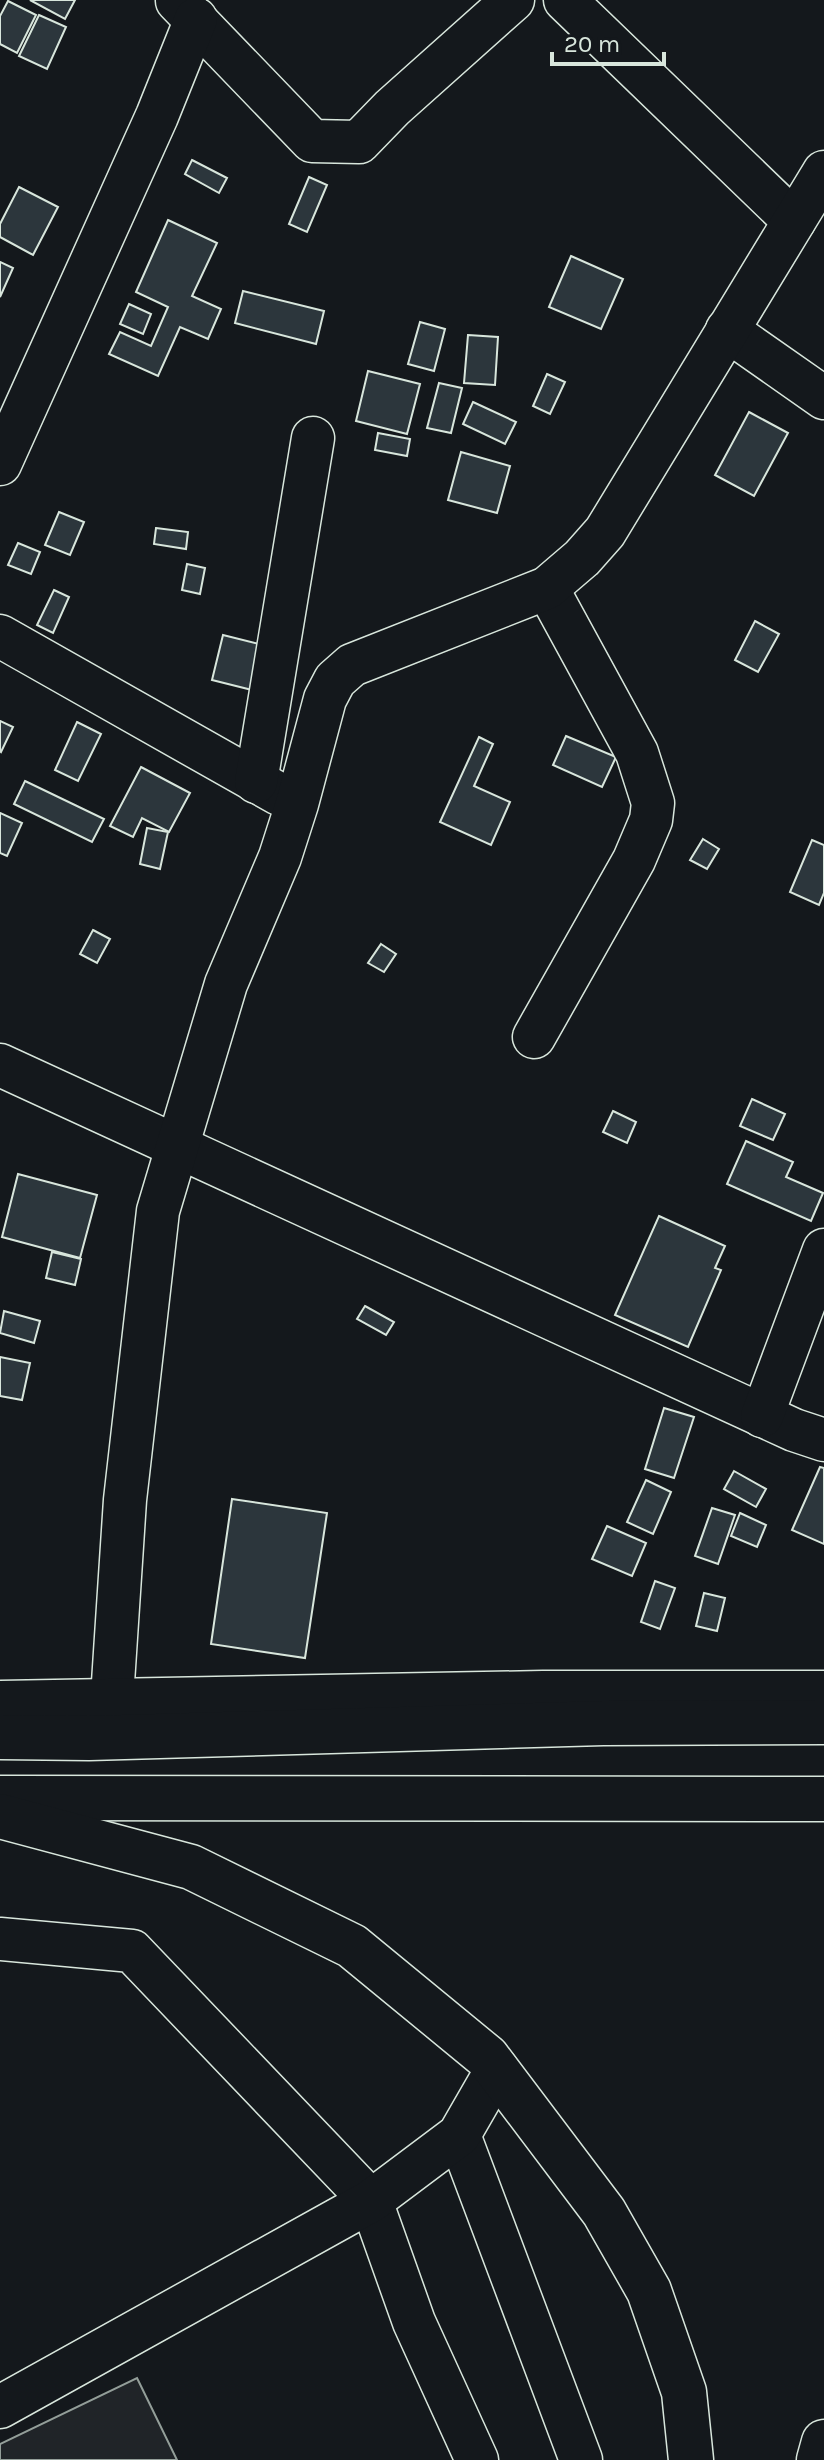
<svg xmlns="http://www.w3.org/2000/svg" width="824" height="2460" viewBox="0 0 824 2460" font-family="Karla,sans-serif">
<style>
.green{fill:#202428;stroke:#939e99;stroke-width:2}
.building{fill:#2c363c;stroke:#d8e6dc;stroke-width:2}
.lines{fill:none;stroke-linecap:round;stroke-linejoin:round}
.minor-casing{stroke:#d8e6dc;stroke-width:45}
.highway-casing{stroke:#d8e6dc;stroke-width:47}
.minor{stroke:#14181c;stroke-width:42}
.highway{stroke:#14181c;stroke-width:44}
</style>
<rect width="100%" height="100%" fill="#14181c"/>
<path class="green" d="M137,2378L177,2460H0V2444Z"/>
<g class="building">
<path d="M30,0H75L65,19Z"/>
<path d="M8,1L36,15L17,53L0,44V16Z"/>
<path d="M39,15L66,27L47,69L19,56Z"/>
<path d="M192,160L227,178L219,193L185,174Z"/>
<path d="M309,177L327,185L307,232L289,224Z"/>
<path d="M19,187L58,207L33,255L0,237V224Z"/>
<path d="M168,220L217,243L192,296L221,309L208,339L180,327L158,376L109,354L120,332L151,346L168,307L136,292Z"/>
<path d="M571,256L623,279L601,329L549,307Z"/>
<path d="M0,262L13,268L0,297Z"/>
<path d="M243,291L324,311L316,344L235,323Z"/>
<path d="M129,304L151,314L143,334L120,324Z"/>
<path d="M420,322L445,329L434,371L408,364Z"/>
<path d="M468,335L498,337L495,385L464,383Z"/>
<path d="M368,371L420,384L407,434L356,421Z"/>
<path d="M547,374L565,382L550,414L533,406Z"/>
<path d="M439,383L462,388L451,433L427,428Z"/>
<path d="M473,402L516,422L505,444L463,424Z"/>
<path d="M749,412L788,433L754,496L715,475Z"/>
<path d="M378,433L410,439L407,456L375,450Z"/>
<path d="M461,452L510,466L497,513L448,500Z"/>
<path d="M59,512L84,522L70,555L45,545Z"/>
<path d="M156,528L188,532L186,549L154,544Z"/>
<path d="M18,543L40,552L31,574L8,565Z"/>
<path d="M187,564L205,568L200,594L182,590Z"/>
<path d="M54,590L69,597L53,633L37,625Z"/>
<path d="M755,621L779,634L758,672L735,660Z"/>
<path d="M223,635L263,645L252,690L212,680Z"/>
<path d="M0,721L13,727L1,752L0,751Z"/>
<path d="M77,722L101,734L78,781L55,770Z"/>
<path d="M566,736L616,757L602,787L553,765Z"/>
<path d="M479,737L493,744L474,786L510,802L491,845L440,822Z"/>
<path d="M141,767L190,793L169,832L142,818L133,837L110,826Z"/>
<path d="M25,781L104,819L92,842L14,804Z"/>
<path d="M0,813L22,823L7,856L0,853Z"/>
<path d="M147,828L168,832L160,869L140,864Z"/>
<path d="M703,839L719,849L707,869L690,860Z"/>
<path d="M812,840L824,845V893L819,905L790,892Z"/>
<path d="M93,930L110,939L97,963L80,954Z"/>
<path d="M381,944L396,954L384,972L368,963Z"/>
<path d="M752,1099L785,1114L773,1140L740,1126Z"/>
<path d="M613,1111L636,1122L627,1143L603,1132Z"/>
<path d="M746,1141L793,1162L786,1177L823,1193L811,1221L727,1184Z"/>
<path d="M18,1174L97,1195L80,1258L2,1237Z"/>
<path d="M659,1216L725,1246L715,1268L721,1270L688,1347L615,1315Z"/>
<path d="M52,1252L81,1259L75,1285L46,1278Z"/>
<path d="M365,1306L394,1322L386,1335L357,1319Z"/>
<path d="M4,1311L40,1321L34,1343L0,1333Z"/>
<path d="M0,1357L30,1363L22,1400L0,1396Z"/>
<path d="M664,1408L694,1417L674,1478L645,1469Z"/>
<path d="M820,1467L824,1468V1544L792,1530Z"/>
<path d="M734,1471L766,1489L756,1507L724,1489Z"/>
<path d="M646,1480L671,1492L653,1534L627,1522Z"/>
<path d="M232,1499L327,1513L305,1658L211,1644Z"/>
<path d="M712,1508L735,1515L718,1564L695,1556Z"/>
<path d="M740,1513L766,1525L757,1547L731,1536Z"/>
<path d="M607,1526L646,1543L632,1576L592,1559Z"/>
<path d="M655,1581L675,1588L660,1629L641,1622Z"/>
<path d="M704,1593L725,1598L717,1631L696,1626Z"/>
</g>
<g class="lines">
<defs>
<g id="minor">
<path d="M565,0L794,221"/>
<path d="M177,1L312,141L359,142L392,108L513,0"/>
<path d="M727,330L824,398"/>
<path d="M0,464L157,116L196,19"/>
<path d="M0,636L279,794"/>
<path d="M256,782L313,438"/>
<path d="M534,1037L634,860L651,820L653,803L637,753L547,588"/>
<path d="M0,1065L794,1430L824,1440"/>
<path d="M762,1416L824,1250"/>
<path d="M112,1698L125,1500L158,1211L226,984L280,857L297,804L325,699L335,680L352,665L547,588L582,558L605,532L824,172"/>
<path d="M0,1702L543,1692H824"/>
<path d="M0,1939L132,1951L371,2201L414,2322L477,2460"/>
<path d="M459,2135L581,2460"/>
<path d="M0,2407L371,2201L459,2135L497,2069"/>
</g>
<g id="highway">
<path d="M0,1737L89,1738L603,1723L824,1722"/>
<path d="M0,1798L824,1799"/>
<path d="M0,1816L191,1867L352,1946L487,2057L604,2212L649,2291L684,2392L691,2460"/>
<path d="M819,2460L824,2442"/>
</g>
</defs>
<use href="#minor" class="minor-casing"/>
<use href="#highway" class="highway-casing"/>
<use href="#minor" class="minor"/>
<use href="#highway" class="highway"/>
</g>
<path d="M552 52v12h112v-12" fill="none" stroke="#d8e6dc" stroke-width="4"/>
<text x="564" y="52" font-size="24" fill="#d8e6dc" stroke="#14181c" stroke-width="6" paint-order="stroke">20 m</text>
</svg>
